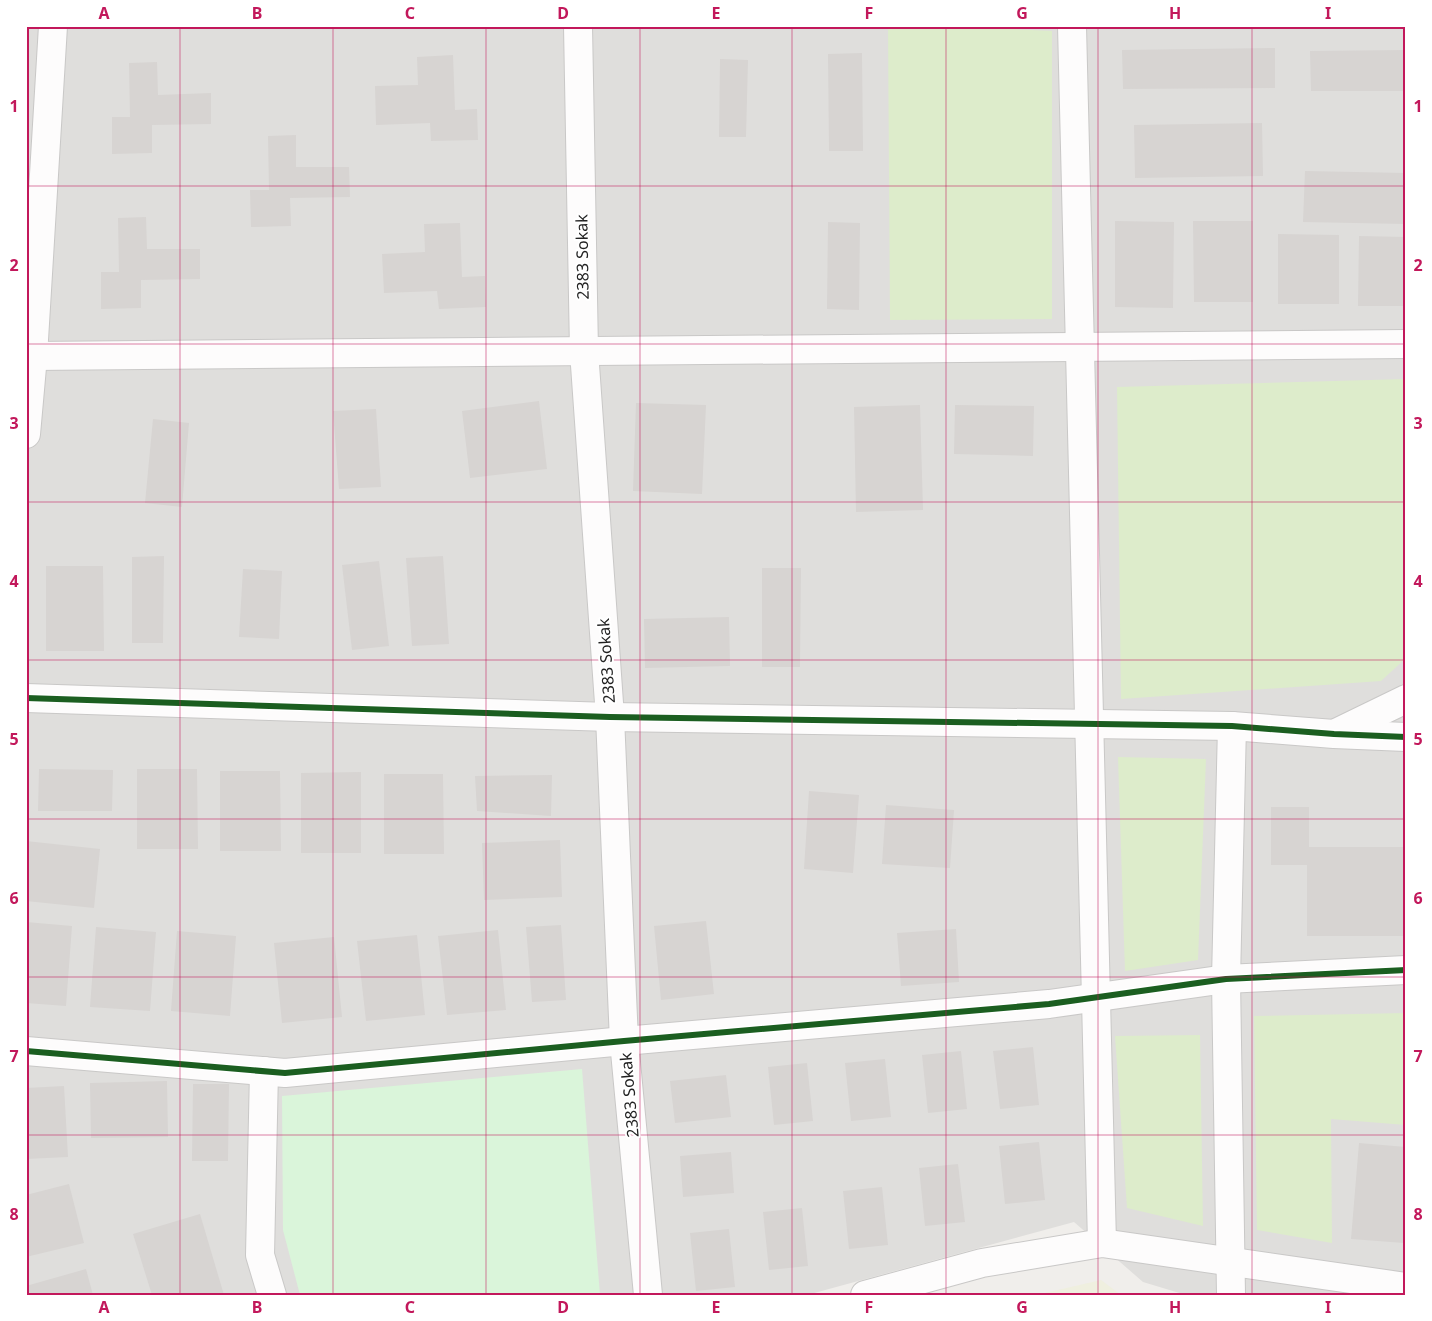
<svg xmlns="http://www.w3.org/2000/svg" width="1432" height="1321" viewBox="0 0 1432 1321" font-family="'Noto Sans',sans-serif">
<style>
.residential{fill:#dfdedc}
.farmland{fill:#efefdf}
.grass{fill:#ddeccb}
.park{fill:#daf5da}
.building{fill:#d7d4d2}
.lines{fill:none;stroke-linecap:round;stroke-linejoin:round}
.minor-casing{stroke:#c9c8c7;stroke-width:30}
.minor{stroke:#fdfcfc;stroke-width:28}
.cycleway-casing{stroke:#fff;stroke-width:9}
.cycleway{stroke:#1b5e20;stroke-width:6}
.grid{fill:none;stroke:#c2185b;stroke-width:1;stroke-opacity:0.55}
.labels{text-anchor:middle;dominant-baseline:central;stroke-width:4;stroke-linejoin:round;paint-order:stroke}
.street-label{font-size:16px;fill:#222;stroke:#fff}
.neatline{fill:none;stroke:#c2185b;stroke-width:2}
.grid-label{font-size:16px;text-anchor:middle;font-weight:bold;fill:#c2185b}
</style>
<rect width="100%" height="100%" fill="#f0eeeb"/>
<path class="residential" d="M26,26H1406V1295H1186L1143,1282L1074,1222L807,1295H26Z"/>
<path class="farmland" d="M1101,1280L1121,1295H1036Z"/>
<g class="grass">
<path d="M888,26H953L1052,31V319L890,320Z"/>
<path d="M1406,379V658L1381,681L1121,699L1117,387Z"/>
<path d="M1118,757L1206,759L1198,960L1125,971Z"/>
<path d="M1406,1013V1125L1331,1119L1332,1243L1257,1230L1254,1016Z"/>
<path d="M1200,1035L1203,1226L1127,1208L1115,1036Z"/>
</g>
<path class="park" d="M582,1069L600,1295H300L283,1230L282,1096Z"/>
<g class="building">
<path d="M1275,48V88L1123,89L1122,50Z"/>
<path d="M1406,50V91H1311L1310,51Z"/>
<path d="M862,53L863,151H829L828,54Z"/>
<path d="M453,55L455,110L477,109L478,140L431,141L430,123L376,125L375,86L418,85L417,57Z"/>
<path d="M720,59L748,60L746,137H719Z"/>
<path d="M157,62L158,95L211,93V124L152,125V153L112,154V117H130L129,63Z"/>
<path d="M1262,123L1263,176L1135,178L1134,125Z"/>
<path d="M296,135V167H349L350,197L290,198L291,226L251,227L250,190H269L268,136Z"/>
<path d="M1305,171L1406,173V224L1303,222Z"/>
<path d="M146,217L147,249H200V279L141,280V308L101,309V272H119L118,218Z"/>
<path d="M1115,221L1174,222L1173,308L1115,307Z"/>
<path d="M1193,221H1253V302H1194Z"/>
<path d="M828,222L860,223L859,310L827,309Z"/>
<path d="M460,223L462,277L485,276L486,307L439,309L437,291L384,293L382,254L425,252L424,224Z"/>
<path d="M1278,234L1339,235V304H1278Z"/>
<path d="M1359,236L1406,237V306H1358Z"/>
<path d="M539,401L547,469L470,478L462,411Z"/>
<path d="M636,403L706,405L702,494L633,491Z"/>
<path d="M920,405L923,510L856,512L854,407Z"/>
<path d="M955,405L1034,406L1033,456L954,454Z"/>
<path d="M376,409L381,487L339,489L333,411Z"/>
<path d="M153,419L189,423L182,507L145,503Z"/>
<path d="M164,556L163,643H132V557Z"/>
<path d="M443,556L449,644L412,646L406,558Z"/>
<path d="M379,561L389,646L352,650L342,565Z"/>
<path d="M46,566H103L104,651H46Z"/>
<path d="M762,568H801L800,667H762Z"/>
<path d="M243,569L282,571L279,639L239,637Z"/>
<path d="M729,617L730,666L645,668L644,619Z"/>
<path d="M39,769L113,770L112,811H38Z"/>
<path d="M137,769H197L198,849H137Z"/>
<path d="M220,771H280L281,851H220Z"/>
<path d="M361,772V853H301V773Z"/>
<path d="M384,774H443L444,854H384Z"/>
<path d="M552,775L551,816L477,811L475,776Z"/>
<path d="M809,791L859,795L853,873L804,869Z"/>
<path d="M886,805L954,810L950,868L882,864Z"/>
<path d="M1271,807H1309V847H1406V936H1307V865H1271Z"/>
<path d="M560,840L562,897L484,900L482,843Z"/>
<path d="M26,841L100,849L94,908L26,901Z"/>
<path d="M706,921L714,994L661,1000L654,926Z"/>
<path d="M26,922L72,926L66,1006L26,1003Z"/>
<path d="M561,925L566,1000L532,1002L526,927Z"/>
<path d="M96,927L156,932L150,1011L90,1007Z"/>
<path d="M956,929L959,982L901,986L897,933Z"/>
<path d="M498,930L506,1010L447,1015L438,936Z"/>
<path d="M177,931L236,936L230,1016L171,1011Z"/>
<path d="M417,935L425,1015L366,1021L357,941Z"/>
<path d="M334,937L342,1017L282,1023L274,943Z"/>
<path d="M1033,1047L1039,1105L1000,1109L993,1051Z"/>
<path d="M961,1051L967,1109L928,1113L922,1055Z"/>
<path d="M885,1059L891,1117L851,1121L845,1063Z"/>
<path d="M807,1063L813,1121L774,1125L768,1067Z"/>
<path d="M726,1075L731,1117L675,1123L670,1081Z"/>
<path d="M167,1081L168,1137L91,1138L90,1083Z"/>
<path d="M193,1084H229L228,1161H192Z"/>
<path d="M64,1086L68,1157L26,1159V1088Z"/>
<path d="M1039,1142L1045,1200L1005,1204L999,1146Z"/>
<path d="M1359,1143L1406,1147V1224L1404,1243L1351,1239Z"/>
<path d="M731,1152L734,1193L683,1197L680,1156Z"/>
<path d="M958,1164L965,1222L925,1226L919,1168Z"/>
<path d="M69,1184L84,1243L26,1257V1195Z"/>
<path d="M882,1187L888,1245L849,1249L843,1191Z"/>
<path d="M802,1208L808,1266L769,1270L763,1212Z"/>
<path d="M200,1214L224,1295H152L133,1234Z"/>
<path d="M729,1229L735,1287L696,1291L690,1233Z"/>
<path d="M86,1269L93,1295H26V1286Z"/>
</g>
<g class="lines">
<defs>
<g id="minor">
<path d="M578,26L584,351L610,717L624,1041L648,1295"/>
<path d="M1072,26L1102,1243"/>
<path d="M33,356L1406,344"/>
<path d="M26,434L33,356L53,26"/>
<path d="M26,698L610,717L1232,726L1334,734L1406,737"/>
<path d="M1338,732L1406,699"/>
<path d="M26,1051L285,1073L624,1041L1049,1004L1226,979L1406,970"/>
<path d="M264,1071L260,1255L272,1295"/>
<path d="M865,1295L982,1263L1102,1243L1406,1287"/>
<path d="M1231,1295L1226,979L1232,726"/>
</g>
</defs>
<use href="#minor" class="minor-casing"/>
<use href="#minor" class="minor"/>
<defs>
<g id="cycleway">
<path d="M26,698L610,717L1232,726L1334,734L1406,737"/>
<path d="M26,1051L285,1073L624,1041L1049,1004L1226,979L1406,970"/>
</g>
</defs>
<use href="#cycleway" class="cycleway-casing"/>
<use href="#cycleway" class="cycleway"/>
</g>
<path class="grid" d="M180,26V1295M333,26V1295M486,26V1295M640,26V1295M792,26V1295M946,26V1295M1098,26V1295M1252,26V1295M26,186H1406M26,344H1406M26,502H1406M26,660H1406M26,819H1406M26,977H1406M26,1135H1406"/>
<g class="labels">
<g class="street-label">
<text transform="translate(582 257) rotate(-91)">2383 Sokak</text>
<text transform="translate(606 661) rotate(-94)">2383 Sokak</text>
<text transform="translate(629 1095) rotate(-95)">2383 Sokak</text>
</g>
</g>
<rect width="1432" height="1321" fill="none" stroke="#ffffff" stroke-width="55"/>
<rect x="28" y="28" width="1376" height="1266" class="neatline"/>
<g class="grid-label">
<text x="104" y="19">A</text>
<text x="257" y="19">B</text>
<text x="410" y="19">C</text>
<text x="563" y="19">D</text>
<text x="716" y="19">E</text>
<text x="869" y="19">F</text>
<text x="1022" y="19">G</text>
<text x="1175" y="19">H</text>
<text x="1328" y="19">I</text>
<text x="14" y="112">1</text>
<text x="1418" y="112">1</text>
<text x="14" y="271">2</text>
<text x="1418" y="271">2</text>
<text x="14" y="429">3</text>
<text x="1418" y="429">3</text>
<text x="14" y="587">4</text>
<text x="1418" y="587">4</text>
<text x="14" y="745">5</text>
<text x="1418" y="745">5</text>
<text x="14" y="904">6</text>
<text x="1418" y="904">6</text>
<text x="14" y="1062">7</text>
<text x="1418" y="1062">7</text>
<text x="14" y="1220">8</text>
<text x="1418" y="1220">8</text>
<text x="104" y="1313">A</text>
<text x="257" y="1313">B</text>
<text x="410" y="1313">C</text>
<text x="563" y="1313">D</text>
<text x="716" y="1313">E</text>
<text x="869" y="1313">F</text>
<text x="1022" y="1313">G</text>
<text x="1175" y="1313">H</text>
<text x="1328" y="1313">I</text>
</g>
</svg>
